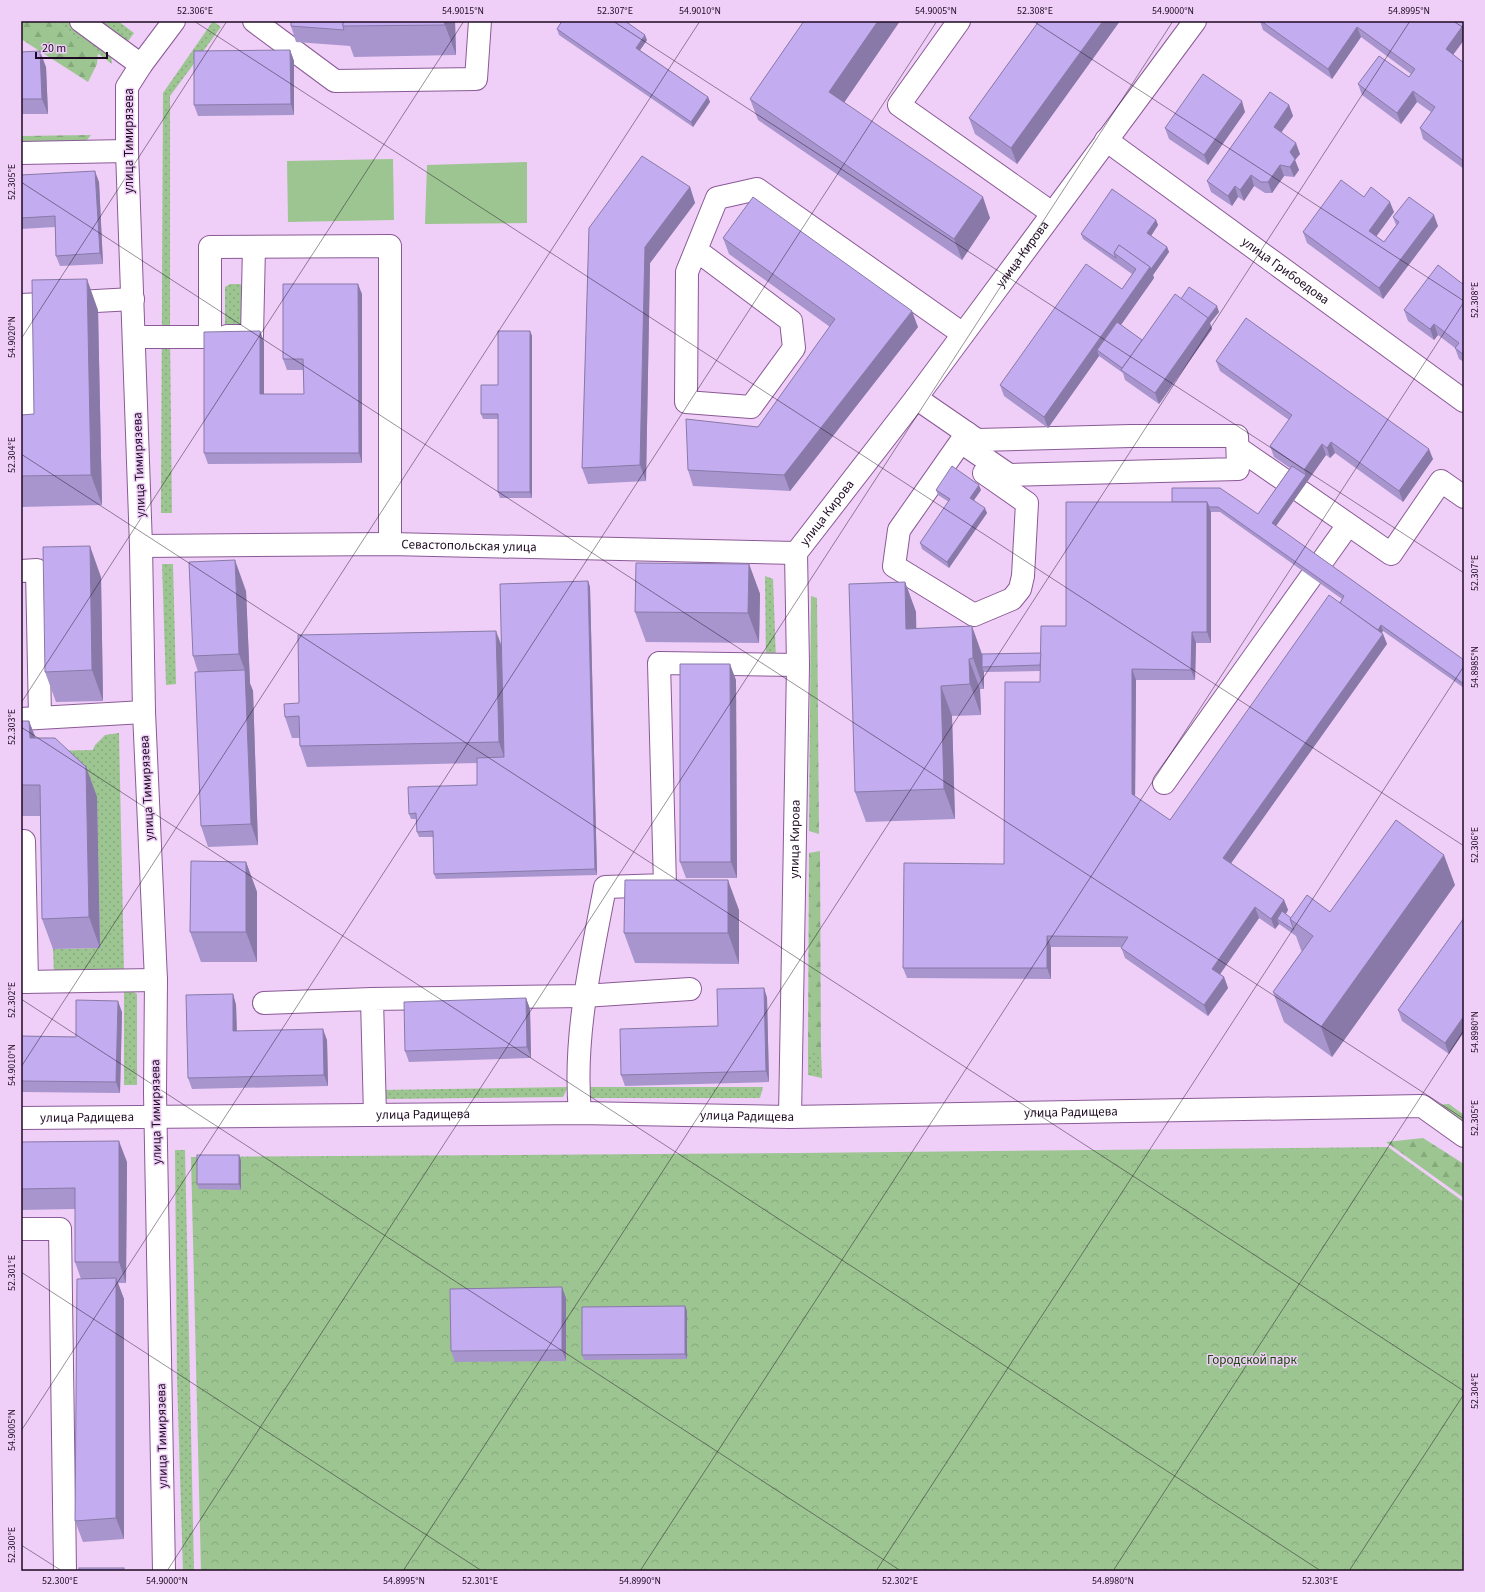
<svg xmlns="http://www.w3.org/2000/svg" width="1485" height="1592" viewBox="0 0 1485 1592" font-family="'Source Sans 3',sans-serif">
<style>
.grass{fill:url(#grass-dots)}
.forest{fill:url(#forest-firs)}
.park{fill:url(#park-crowns)}
.pitch{fill:#9cc591}
.lines{fill:none;stroke-linecap:round;stroke-linejoin:round}
.minor-casing{stroke:#8a5a96;stroke-width:24}
.minor{stroke:#fff;stroke-width:22}
.wall{fill:#a895ce;fill-rule:evenodd}
.shaded-wall{fill:#8879a8}
.building{fill:#c3adf0;stroke:#8879a8}
.ticks{fill:none;stroke:#1d0a22;stroke-width:1;stroke-opacity:0.45}
.labels{text-anchor:middle;dominant-baseline:central;stroke-width:3;stroke-linejoin:round;paint-order:stroke}
.street-label{font-size:13px;fill:#1d0a22;stroke:#efcff7}
.park-label{font-size:13px;fill:#194609;stroke:#efcff7}
.neatline{fill:none;stroke:#1d0a22;stroke-width:1.5}
.ticks-label{font-size:10px;text-anchor:middle;fill:#1d0a22}
</style>
<defs>
<pattern id="grass-dots" width="8" height="8" patternUnits="userSpaceOnUse"><rect width="8" height="8" fill="#9cc591"/><path d="M2 2h.1M6 6h.1" fill="none" stroke="#86a87d" stroke-width="1.8" stroke-linecap="round"/></pattern>
<pattern id="forest-firs" width="22" height="20" patternUnits="userSpaceOnUse"><rect width="22" height="20" fill="#9cc591"/><path d="M5 1l3.5 6h-7zM16 11l3.5 6h-7z" fill="#86a87d"/></pattern>
<pattern id="park-crowns" width="20" height="18" patternUnits="userSpaceOnUse"><rect width="20" height="18" fill="#9cc591"/><path d="M2 6a3 3 0 1 1 6 0M12 15a3 3 0 1 1 6 0" fill="none" stroke="#86a87d"/></pattern>
</defs>
<rect width="100%" height="100%" fill="#efcff7"/>
<g class="grass">
<path d="M54,21H72L111,50L112,64Z"/>
<path d="M95,21H118L134,33L126,44Z"/>
<path d="M213,21L221,27L170,96V337L172,513H161L163,93Z"/>
<path d="M230,284H240L246,288V327H225V287Z"/>
<path d="M162,564H173L176,684L166,685Z"/>
<path d="M765,576L773,579L776,660H766Z"/>
<path d="M119,733L124,971L54,974L53,949L100,948L97,797L66,768L41,751L93,750L95,745L105,735Z"/>
<path d="M124,986L137,994V1085H124Z"/>
<path d="M808,1051H821L822,1078L808,1075Z"/>
<path d="M568,1087L563,1097L386,1099L381,1090Z"/>
<path d="M577,1087H763L760,1098H579Z"/>
<path d="M175,1150H185L194,1571H183L177,1377Z"/>
</g>
<g class="forest">
<path d="M21,21H54L98,53L97,64L88,82L21,39Z"/>
<path d="M91,135L83,145L21,146V136Z"/>
<path d="M811,596L817,598L819,834L809,831Z"/>
<path d="M820,851L821,1051H808L809,853Z"/>
<path d="M1449,1104L1464,1115V1136L1422,1106Z"/>
<path d="M1423,1138L1464,1164V1198L1386,1142Z"/>
</g>
<path class="park" d="M1388,1147L1464,1202V1571H201L191,1157L798,1153Z"/>
<g class="pitch">
<path d="M393,159L394,220L288,222L287,161Z"/>
<path d="M527,162V223L425,224L427,165Z"/>
</g>
<g class="lines">
<defs>
<g id="minor">
<path d="M81,21L141,65"/>
<path d="M254,21L335,81L476,79L480,21"/>
<path d="M959,21L899,105L1052,213"/>
<path id="s1" d="M1106,140L1464,401"/>
<path d="M21,153L127,151"/>
<path d="M696,250L791,321L794,348L751,407L686,402L687,272L717,198L757,189L963,334"/>
<path d="M227,336H252L254,247"/>
<path d="M135,337H210V247L390,246V544"/>
<path d="M916,398L977,440L1131,436H1237L1238,469L1009,475L961,442"/>
<path d="M21,413H23L22,305L133,299"/>
<path d="M967,433L899,530L894,566L974,615L1012,599L1020,589L1023,576L1027,503L984,473"/>
<path d="M1238,448L1391,554L1441,481L1464,497"/>
<path id="s2" d="M141,546L390,544L796,553"/>
<path d="M21,571L37,570L40,717"/>
<path d="M21,719L144,712"/>
<path d="M1164,783L1348,525"/>
<path d="M21,841H24L27,982"/>
<path d="M21,982L156,980"/>
<path d="M264,1003L372,999"/>
<path d="M580,1113C573,1037 591,961 605,887L665,885L659,663L798,665"/>
<path d="M375,1115L372,999L584,996L690,989"/>
<path id="s3" d="M790,1117L798,665L796,553L916,398L1195,21"/>
<path id="s4" d="M21,1118L580,1113L790,1117L1422,1106L1464,1136"/>
<path d="M21,1229H60L65,1571"/>
<path d="M164,1571L155,1093L156,980L144,712L141,546L127,151V87L141,65L174,21"/>
</g>
</defs>
<use href="#minor" class="minor-casing"/>
<use href="#minor" class="minor"/>
</g>
<g class="wall">
<path d="M455,21L456,55L354,57L350,46L296,42L291,26Z"/>
<path d="M804,21H900L844,102L990,218L962,260L758,120L750,99Z"/>
<path d="M1039,21H1120L1017,164L975,134L969,118Z"/>
<path d="M1260,21H1464V40L1453,55L1464,63V169L1423,139L1420,128L1431,112L1417,102L1401,124L1362,95L1358,84L1409,77L1411,74L1361,37L1332,79L1263,30Z"/>
<path d="M557,29L647,40L640,50L708,97L710,102L693,127L559,35Z"/>
<path d="M290,50L294,61V115L198,116L194,105Z"/>
<path d="M21,52L46,67L48,114H21Z"/>
<path d="M1289,105L1293,116L1281,133L1300,154L1295,160L1299,170L1294,177L1284,176L1272,193H1265L1254,186L1244,201L1238,197L1232,206L1211,192L1207,181Z"/>
<path d="M1245,112L1208,165L1169,139L1165,128Z"/>
<path d="M21,175L99,182L103,264L60,266L56,256L55,227L21,229Z"/>
<path d="M690,187L695,203L650,263L646,481L588,484L582,468L589,228Z"/>
<path d="M1364,197L1394,212L1376,236L1384,242L1396,225L1393,217L1438,226L1383,299L1307,243L1303,232Z"/>
<path d="M1156,220L1158,225L1151,236L1167,247L1169,252L1153,275L1154,278L1121,325L1142,340L1181,299L1219,312L1210,323L1212,329L1159,404L1125,380L1123,373L1099,356L1048,428L1004,396L1000,385L1122,289L1132,274L1083,239L1081,234Z"/>
<path d="M723,238L918,327L790,491L693,486L688,470L758,427L830,327L729,254Z"/>
<path d="M1464,285V362L1459,359L1455,348L1438,335L1434,340L1408,321L1404,310Z"/>
<path d="M362,294V463L208,464L204,453L260,331L264,342V394H304L303,370H287L283,359Z"/>
<path d="M98,310L102,505L21,507V415L34,414Z"/>
<path d="M530,331L532,336V498H500L498,492V419H483L481,414Z"/>
<path d="M1216,361L1433,459L1403,502L1335,453L1330,458L1326,455L1275,526L1464,660V688L1383,631L1382,632L1387,644L1231,863L1284,900L1288,910L1286,914L1291,918L1330,912L1455,885L1332,1057L1284,1022L1273,992L1302,951L1301,950L1296,936L1279,924L1275,929L1259,918L1220,974L1224,977L1228,988L1208,1016L1125,958L1121,947H1051V979L907,978L903,968L1004,864L1040,682V671L984,672V689H980L981,715L952,716L955,819L866,822L855,792L905,582L916,612V628L982,654L1041,653L1066,626L1172,502V488L1258,514L1290,468L1274,457L1270,446L1289,420L1220,371ZM1211,512H1220L1342,599L1170,820L1135,797L1136,680H1195L1196,643H1211Z"/>
<path d="M936,490H981L974,500L987,513L949,568L922,549L920,543L949,502L938,495Z"/>
<path d="M749,564L760,594L759,643L646,642L635,612Z"/>
<path d="M101,577L103,701L56,702L45,672Z"/>
<path d="M588,581L590,587L597,875L436,879L434,874V837H419L417,832L416,819H411L409,814L477,785V763L307,767L300,746V738H292L285,717L299,703L501,646Z"/>
<path d="M246,591L250,684L253,691L258,845L208,847L201,826L198,672L193,656Z"/>
<path d="M736,680L737,878H686L680,862Z"/>
<path d="M21,721H29L36,738L86,767L97,797L100,948L53,949L42,919L40,816H21Z"/>
<path d="M246,862L257,892V962H201L190,932Z"/>
<path d="M739,910V964L635,963L624,933Z"/>
<path d="M1464,918L1449,1054L1402,1021L1398,1010Z"/>
<path d="M764,988L767,998L769,1082L625,1086L621,1075L718,1026Z"/>
<path d="M233,994L236,1005L237,1031L327,1040L328,1086L192,1089L188,1078Z"/>
<path d="M526,998L530,1009L531,1058L409,1062L405,1051Z"/>
<path d="M122,1012L120,1093L21,1092V1036L76,1037Z"/>
<path d="M21,1142L127,1162L126,1283H118L124,1299V1539L83,1542L75,1521L81,1279L75,1262V1209L21,1210Z"/>
<path d="M241,1160V1190L199,1189L197,1184Z"/>
<path d="M566,1298V1361L455,1362L451,1351Z"/>
<path d="M685,1306L687,1311V1359L584,1360L582,1355Z"/>
</g>
<g class="shaded-wall">
<path d="M444,21H455L456,55L445,25Z"/>
<path d="M878,21H900L837,113L829,92Z"/>
<path d="M1103,21H1120L1017,164L1011,148Z"/>
<path d="M1464,24V40L1449,60L1446,49Z"/>
<path d="M1357,27L1361,37L1332,79L1328,69Z"/>
<path d="M645,35L647,40L638,53L636,48Z"/>
<path d="M290,50L294,61V115L291,104Z"/>
<path d="M40,51L46,67L48,114L42,99Z"/>
<path d="M1413,91L1417,102L1401,124L1397,113Z"/>
<path d="M708,97L710,102L693,127L691,122Z"/>
<path d="M1242,101L1245,112L1208,165L1204,155Z"/>
<path d="M1289,105L1293,116L1277,138L1274,127Z"/>
<path d="M1296,143L1300,154L1295,160L1299,170L1294,177L1290,167V152Z"/>
<path d="M1280,165L1284,176L1272,193L1268,182Z"/>
<path d="M95,171L99,182L103,264L100,253Z"/>
<path d="M1251,175L1254,186L1244,201L1240,190Z"/>
<path d="M1235,186L1238,197L1232,206L1228,196Z"/>
<path d="M690,187L695,203L650,263L646,481L640,465L645,247Z"/>
<path d="M983,197L990,218L962,260L954,239Z"/>
<path d="M1390,202L1394,212L1373,241L1369,231Z"/>
<path d="M1434,215L1438,226L1383,299L1379,288Z"/>
<path d="M1156,220L1158,225L1149,239L1147,233Z"/>
<path d="M1167,247L1169,252L1153,275L1154,278L1101,353L1097,350L1099,356L1048,428L1044,417L1150,267Z"/>
<path d="M87,279L98,310L102,505L91,475Z"/>
<path d="M358,284L362,294V463L359,453Z"/>
<path d="M1217,306L1219,312L1210,323L1212,329L1159,404L1155,393Z"/>
<path d="M912,311L918,327L790,491L784,475Z"/>
<path d="M1434,324L1438,335L1434,340L1430,329Z"/>
<path d="M260,331L264,342V405L260,394Z"/>
<path d="M530,331L532,336V498L530,492Z"/>
<path d="M1331,442L1335,453L1330,458L1327,448Z"/>
<path d="M1322,444L1326,455L1274,529L1272,523L1306,475L1304,470Z"/>
<path d="M1429,449L1433,459L1403,502L1399,491Z"/>
<path d="M979,485L981,490L972,503L970,498Z"/>
<path d="M1207,502L1211,512V643L1207,632Z"/>
<path d="M985,508L987,513L949,568L947,562Z"/>
<path d="M90,546L101,577L103,701L92,670Z"/>
<path d="M235,560L246,591L250,684L239,654Z"/>
<path d="M749,564L760,594L759,643L748,613Z"/>
<path d="M588,581L590,587L597,875L595,869Z"/>
<path d="M905,582L916,612L917,659L906,629Z"/>
<path d="M1381,625L1383,631L1378,638L1376,632Z"/>
<path d="M972,626L983,657L982,667L984,672V689L973,658Z"/>
<path d="M496,631L504,652L506,763L499,742Z"/>
<path d="M1192,632L1196,643L1195,680L1191,670Z"/>
<path d="M1383,634L1387,644L1227,869L1223,858Z"/>
<path d="M969,659L980,689L981,715L970,684Z"/>
<path d="M730,664L736,680L737,878L731,862Z"/>
<path d="M1132,669L1136,680L1135,805L1132,794Z"/>
<path d="M245,670L253,691L258,845L251,824Z"/>
<path d="M941,686L952,716L955,819L944,789Z"/>
<path d="M29,721L40,751L30,738Z"/>
<path d="M86,767L97,797L100,948L89,917Z"/>
<path d="M1444,855L1455,885L1332,1057L1321,1027Z"/>
<path d="M246,862L257,892V962L246,932Z"/>
<path d="M728,880L739,910V964L728,933Z"/>
<path d="M1284,900L1288,910L1281,921L1277,919L1279,924L1275,929L1271,919Z"/>
<path d="M1255,907L1259,918L1216,980L1212,969Z"/>
<path d="M1047,936L1051,947V979L1047,968Z"/>
<path d="M1224,977L1228,988L1208,1016L1204,1005Z"/>
<path d="M764,988L767,998L769,1082L766,1071Z"/>
<path d="M233,994L236,1005L237,1042L233,1031Z"/>
<path d="M526,998L530,1009L531,1058L527,1047Z"/>
<path d="M118,1001L122,1012L120,1093L116,1082Z"/>
<path d="M1464,1016V1032L1449,1054L1445,1043Z"/>
<path d="M323,1029L327,1040L328,1086L324,1075Z"/>
<path d="M119,1141L127,1162L126,1283L119,1262Z"/>
<path d="M239,1155L241,1160V1190L239,1184Z"/>
<path d="M116,1278L124,1299V1539L116,1518Z"/>
<path d="M562,1287L566,1298V1361L562,1350Z"/>
<path d="M685,1306L687,1311V1359L685,1354Z"/>
</g>
<g class="building">
<path d="M291,21H343V26L344,30L291,26Z"/>
<path d="M343,21H444L445,25L343,26Z"/>
<path d="M562,21H625L645,35L636,48L708,97L691,122L557,29Z"/>
<path d="M804,21H878L829,92L983,197L954,239L750,99Z"/>
<path d="M1039,21H1103L1011,148L969,118Z"/>
<path d="M1261,21H1464V24L1446,49L1464,63V161L1420,128L1435,107L1413,91L1397,113L1358,84L1379,56L1409,77L1415,69L1357,27L1328,69Z"/>
<path d="M290,50L291,104L194,105V51Z"/>
<path d="M40,51L42,99H21V52Z"/>
<path d="M1203,74L1242,101L1204,155L1165,128Z"/>
<path d="M1270,92L1289,105L1274,127L1296,143L1290,152L1295,159L1290,167L1280,165L1268,182H1261L1251,175L1240,190L1235,186L1228,196L1207,181Z"/>
<path d="M642,156L690,187L645,247L640,465L582,468L589,228Z"/>
<path d="M95,171L100,253L56,256L55,216L21,218V175Z"/>
<path d="M1341,180L1364,197L1371,187L1390,202L1369,231L1384,242L1399,222L1393,217L1409,197L1434,215L1379,288L1303,232Z"/>
<path d="M1112,189L1156,220L1147,233L1167,247L1151,269L1150,267L1119,245L1114,253L1116,258L1081,234Z"/>
<path d="M753,197L912,311L784,475L688,470L686,419L758,427L835,319L723,238Z"/>
<path d="M1119,245L1150,267L1044,417L1000,385L1086,264L1122,289L1136,269L1114,253Z"/>
<path d="M1438,265L1464,285V355L1455,348L1459,343L1434,324L1430,329L1404,310Z"/>
<path d="M87,279L91,475L21,476V415L34,414L32,280Z"/>
<path d="M283,284H358L359,453H204V332L260,331V394H304L303,359H283Z"/>
<path d="M1189,287L1217,306L1208,318L1181,299Z"/>
<path d="M1175,294L1208,318L1155,393L1121,370Z"/>
<path d="M1246,318L1429,449L1399,491L1331,442L1327,448L1322,444L1304,470L1270,446L1292,415L1216,361Z"/>
<path d="M1117,322L1142,340L1122,368L1097,350Z"/>
<path d="M498,331H530V492H498V414H481V385H498Z"/>
<path d="M952,466L979,485L970,498L985,508L947,562L920,543L950,499L936,490Z"/>
<path d="M1292,466L1306,475L1272,523L1464,660V684L1381,625L1378,630L1340,603L1344,596L1218,507H1209L1207,502H1172V488H1220L1258,514Z"/>
<path d="M1066,502H1207V632H1192L1191,670L1132,669V794L1170,820L1329,595L1383,634L1223,858L1284,900L1271,919L1255,907L1212,969L1224,977L1204,1005L1121,948L1128,937L1047,936V968H903L904,863L1004,864L1005,682H1040L1041,626H1066Z"/>
<path d="M90,546L92,670L45,672L43,547Z"/>
<path d="M235,560L239,654L193,656L189,562Z"/>
<path d="M636,563L749,564L748,613L635,612Z"/>
<path d="M588,581L595,869L434,874L433,831L417,832L416,813L409,814L408,787L477,785V758L504,757L500,584Z"/>
<path d="M905,582L906,629L972,626L973,658L969,659L970,684L941,686L944,789L855,792L849,584Z"/>
<path d="M496,631L499,742L300,746L299,716L285,717L284,704L299,703L298,635Z"/>
<path d="M1041,653L1040,665L982,667V654Z"/>
<path d="M680,664H730L731,862H680Z"/>
<path d="M245,670L251,824L201,826L195,672Z"/>
<path d="M21,721H29L30,738H55L86,767L89,917L42,919L40,785H21Z"/>
<path d="M1396,820L1444,855L1321,1027L1273,992L1313,936L1290,919L1307,895L1330,912Z"/>
<path d="M191,861L246,862V932H190Z"/>
<path d="M625,880H728V933H624Z"/>
<path d="M1282,911L1291,918L1290,919L1294,930L1277,919Z"/>
<path d="M1464,918V1016L1445,1043L1398,1010Z"/>
<path d="M764,988L766,1071L621,1075L620,1029L718,1026L717,989Z"/>
<path d="M233,994V1031L323,1029L324,1075L188,1078L186,995Z"/>
<path d="M526,998L527,1047L405,1051L404,1002Z"/>
<path d="M76,1000L118,1001L116,1082L21,1081V1036L76,1037Z"/>
<path d="M119,1141V1262H75V1188L21,1189V1142Z"/>
<rect x="197" y="1155" width="42" height="29"/>
<path d="M116,1278V1518L75,1521L77,1279Z"/>
<path d="M562,1287V1350L451,1351L450,1289Z"/>
<path d="M685,1306V1354L582,1355V1307Z"/>
<rect x="79" y="1568" width="45" height="3"/>
</g>
<path class="ticks" d="M194,21L1464,846M613,21L1464,573M1033,21L1464,301M1453,21L1464,28M21,182L1464,1119M21,339L227,21M21,454L1464,1391M21,703L464,21M21,727L1321,1571M21,999L901,1571M21,1067L700,21M21,1272L482,1571M21,1431L937,21M21,1545L62,1571M167,1571L1173,21M403,1571L1410,21M640,1571L1464,302M876,1571L1464,666M1113,1571L1464,1030M1349,1571L1464,1394"/>
<g class="labels">
<g class="street-label">
<text transform="translate(129 141) rotate(-90)">улица Тимирязева</text>
<text stroke="none"><textPath href="#s3" startOffset="939">улица Кирова</textPath></text>
<text stroke="none"><textPath href="#s1" startOffset="222">улица Грибоедова</textPath></text>
<text transform="translate(139 465) rotate(-92)">улица Тимирязева</text>
<text stroke="none"><textPath href="#s3" startOffset="615">улица Кирова</textPath></text>
<text stroke="none"><textPath href="#s2" startOffset="328">Севастопольская улица</textPath></text>
<text transform="translate(147 788) rotate(-93)">улица Тимирязева</text>
<text stroke="none"><textPath href="#s3" startOffset="278">улица Кирова</textPath></text>
<text transform="translate(156 1112) rotate(-91)">улица Тимирязева</text>
<text stroke="none"><textPath href="#s4" startOffset="1050">улица Радищева</textPath></text>
<text stroke="none"><textPath href="#s4" startOffset="402">улица Радищева</textPath></text>
<text stroke="none"><textPath href="#s4" startOffset="726">улица Радищева</textPath></text>
<text stroke="none"><textPath href="#s4" startOffset="66">улица Радищева</textPath></text>
<text transform="translate(162 1436) rotate(-91)">улица Тимирязева</text>
</g>
<g class="park-label">
<text x="1252" y="1360">Городской парк</text>
</g>
</g>
<rect width="1485" height="1592" fill="none" stroke="#efcff7" stroke-width="44"/>
<path d="M36 52v6h71v-6" fill="none" stroke="#1d0a22" stroke-width="2"/>
<text x="42" y="52" font-size="12" fill="#1d0a22" stroke="#efcff7" stroke-width="3" paint-order="stroke">20 m</text>
<rect x="22" y="22" width="1441" height="1548" class="neatline"/>
<g class="ticks-label">
<text x="195" y="14">52.306°E</text>
<text x="463" y="14">54.9015°N</text>
<text x="615" y="14">52.307°E</text>
<text x="700" y="14">54.9010°N</text>
<text x="936" y="14">54.9005°N</text>
<text x="1035" y="14">52.308°E</text>
<text x="1173" y="14">54.9000°N</text>
<text x="1409" y="14">54.8995°N</text>
<text transform="translate(11 182) rotate(-90)" y="4">52.305°E</text>
<text transform="translate(1474 300) rotate(-90)" y="4">52.308°E</text>
<text transform="translate(11 337) rotate(-90)" y="4">54.9020°N</text>
<text transform="translate(11 455) rotate(-90)" y="4">52.304°E</text>
<text transform="translate(1474 573) rotate(-90)" y="4">52.307°E</text>
<text transform="translate(1474 667) rotate(-90)" y="4">54.8985°N</text>
<text transform="translate(11 727) rotate(-90)" y="4">52.303°E</text>
<text transform="translate(1474 845) rotate(-90)" y="4">52.306°E</text>
<text transform="translate(11 1000) rotate(-90)" y="4">52.302°E</text>
<text transform="translate(1474 1032) rotate(-90)" y="4">54.8980°N</text>
<text transform="translate(11 1065) rotate(-90)" y="4">54.9010°N</text>
<text transform="translate(1474 1118) rotate(-90)" y="4">52.305°E</text>
<text transform="translate(11 1273) rotate(-90)" y="4">52.301°E</text>
<text transform="translate(1474 1391) rotate(-90)" y="4">52.304°E</text>
<text transform="translate(11 1430) rotate(-90)" y="4">54.9005°N</text>
<text transform="translate(11 1545) rotate(-90)" y="4">52.300°E</text>
<text x="60" y="1584">52.300°E</text>
<text x="167" y="1584">54.9000°N</text>
<text x="404" y="1584">54.8995°N</text>
<text x="480" y="1584">52.301°E</text>
<text x="640" y="1584">54.8990°N</text>
<text x="900" y="1584">52.302°E</text>
<text x="1113" y="1584">54.8980°N</text>
<text x="1320" y="1584">52.303°E</text>
</g>
</svg>
